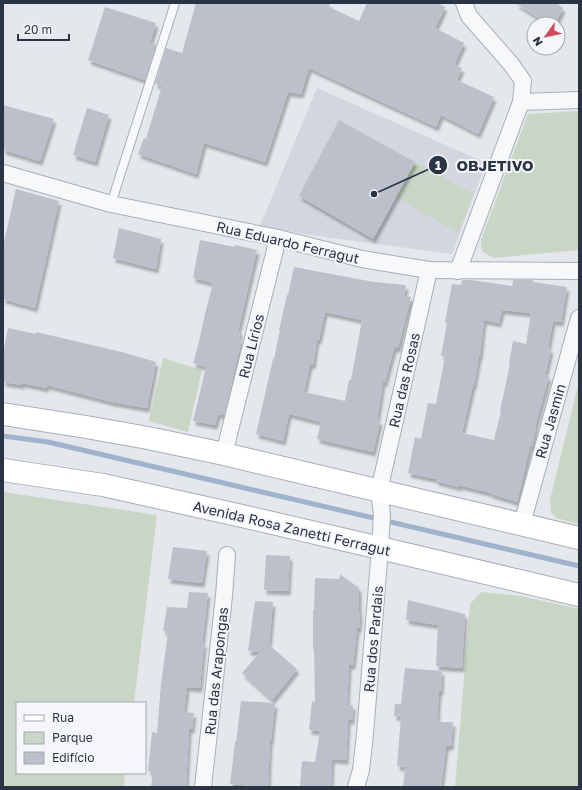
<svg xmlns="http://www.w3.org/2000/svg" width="582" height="790" viewBox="0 0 582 790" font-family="'Golos Text',sans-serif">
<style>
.built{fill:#d2d6de}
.green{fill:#c9d6c5}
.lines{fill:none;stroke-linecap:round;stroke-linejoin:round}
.stream{stroke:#9fb4cc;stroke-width:5}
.building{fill:#bbc0ca;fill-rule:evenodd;filter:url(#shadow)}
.service-casing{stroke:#a9aeb7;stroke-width:10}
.minor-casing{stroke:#a9aeb7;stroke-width:18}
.secondary-casing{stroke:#a9aeb7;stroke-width:24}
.service{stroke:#f7f8fa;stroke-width:8}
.minor{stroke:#f7f8fa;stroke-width:16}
.secondary{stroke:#fff;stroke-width:22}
.labels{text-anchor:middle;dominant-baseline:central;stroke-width:4;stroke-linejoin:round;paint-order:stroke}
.street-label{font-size:14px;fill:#2b3445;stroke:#f4f6f9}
.leader{fill:none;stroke:#2b3445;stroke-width:1.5}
.callout-dot{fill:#2b3445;stroke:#f4f6f9;stroke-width:1.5}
.mark-label{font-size:12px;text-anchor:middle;font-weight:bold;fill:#fff}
.callout-label{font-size:15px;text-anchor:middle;font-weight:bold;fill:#2b3445;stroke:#f4f6f9;stroke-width:4;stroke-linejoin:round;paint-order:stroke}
</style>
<defs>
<filter id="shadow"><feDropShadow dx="2.5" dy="4.5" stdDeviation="1" flood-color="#0004"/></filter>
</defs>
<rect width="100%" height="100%" fill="#e4e7ec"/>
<path class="built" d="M317,88L486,163L452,254L317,236L260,226Z"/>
<g class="green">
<path d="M579,111V250L493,258L482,251L481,240L528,114Z"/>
<path d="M415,162L473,194L458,233L396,197Z"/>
<path d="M163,358L202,370L188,432L149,421Z"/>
<path d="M579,381V524L556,518L551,512L550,500Z"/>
<path d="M3,492L157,515L134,703H17V773H125L124,787H3Z"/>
<path d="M481,592L521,596L579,609V787H455L470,604Z"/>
</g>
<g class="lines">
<path class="stream" d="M3,436L48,442L579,566"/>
</g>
<g class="building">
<path d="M196,3H330L329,7L359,21L367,3H438L445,7L435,28L464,43L454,65L462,68L457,80L494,97L478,134L441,115L436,127L309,68L301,94L288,92L265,162L204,143L196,174L138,154L144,138L146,139L162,86L155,84L166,48L182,53Z"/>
<path d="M515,3H556L563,8L555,24H548Z"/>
<path d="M105,7L156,23L150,43L156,45L145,80L88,60Z"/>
<path d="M3,105L54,119L40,161L3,150Z"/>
<path d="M87,108L109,115L95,162L73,155Z"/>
<path d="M339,120L415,162L373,239L299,196Z"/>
<path d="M16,189L59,201L35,308L3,299V246Z"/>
<path d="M119,228L161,239L156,269L113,258Z"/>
<path d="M200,240L235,247V245L257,250L238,331H240L239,339H242L232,381V383L224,415L218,414L215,425L193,421L206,367L193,363L198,346L205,314L213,283L193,278Z"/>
<path d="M294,267L374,282L406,285L404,296L411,297L398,348H394L385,382H383L377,420L380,421L373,452L317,439L321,422L289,414L283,441L256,434L273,359H274L280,330H279L287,295H288ZM325,312L362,320L351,380H349L345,401L304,392L310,364L313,365L317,339L319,340Z"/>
<path d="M462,280H471L512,286L513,280H533V282L567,287L561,322L553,321L548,348L551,349L545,375L549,376L535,427H536L532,446H530L517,502L491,494V493L459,485V487L436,481V479L408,473L415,437L421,439L428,403L436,404L445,357L441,356L447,323L445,322L452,284L461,285ZM502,310L531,313L526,344L513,341L509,363L510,364L500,411H501L494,440L462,433L473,385H474L479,356H480L484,320L499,323Z"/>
<path d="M8,328L36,334V332L122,352L156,362L147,408L112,402L47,385L46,388L22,383V385L3,382V353Z"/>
<path d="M173,547L207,551L202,583L168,579Z"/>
<path d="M266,555L290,556L288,591L264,590Z"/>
<path d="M340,574L359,588V612H360L359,628H357L353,665H349L347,705H353L352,720H348L346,760L332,759L331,787H300L302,761L315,762L320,731L309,730L312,701L315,702L314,648L313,650V610H314L315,578L339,579Z"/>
<path d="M189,592L208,593L202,643H204L200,688L187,687L184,712L194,713L192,729H189L186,787H151L153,772L148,771L152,732L157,733L161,684L168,632L163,631L167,607L187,608Z"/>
<path d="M408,600L465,614L462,668L436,666L438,625L406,620Z"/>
<path d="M255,601L273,602L269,645L297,669L272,700L242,673L260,652L248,651Z"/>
<path d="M405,668L442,671L441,691H439L437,722H453L451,746H446L441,787H403L405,767L397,766L401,717L394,716L395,704H401Z"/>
<path d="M241,701L275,703L271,740H270L268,787L230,784L235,742H236Z"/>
</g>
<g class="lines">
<defs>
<path id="service" d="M111,204L175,3"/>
<g id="minor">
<path d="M521,102L579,100"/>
<path d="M3,173L111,204L278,238L362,259L429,270L579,271"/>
<path d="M458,271L521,102L523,81L511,64L469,16L464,3"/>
<path d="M224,454L278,238"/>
<path d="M522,524L579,318"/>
<path d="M203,787L224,596L227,555"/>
<path d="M356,787L361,770L365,734L380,548L382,514L379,491L429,270"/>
</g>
<g id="secondary">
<path d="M3,414L86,427L148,438L224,454L579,538"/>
<path d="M3,470L103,485L242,516L380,548L579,595"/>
</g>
</defs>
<use href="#service" class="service-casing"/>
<use href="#minor" class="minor-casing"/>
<use href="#secondary" class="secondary-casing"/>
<use href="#service" class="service"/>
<use href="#minor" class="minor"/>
<use href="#secondary" class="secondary"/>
</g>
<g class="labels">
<g class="street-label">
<text transform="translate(288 242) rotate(13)">Rua Eduardo Ferragut</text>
<text transform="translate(251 346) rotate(-76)">Rua Lírios</text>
<text transform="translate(404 380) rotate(-77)">Rua das Rosas</text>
<text transform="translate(550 421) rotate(-74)">Rua Jasmin</text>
<text transform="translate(292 528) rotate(13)">Avenida Rosa Zanetti Ferragut</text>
<text transform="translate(373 639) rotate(-85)">Rua dos Pardais</text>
<text transform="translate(216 671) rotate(-84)">Rua das Arapongas</text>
</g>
</g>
<path class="leader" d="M374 194L438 165"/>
<g class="callout-dot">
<circle cx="374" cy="194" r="4"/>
<circle cx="438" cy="165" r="10"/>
</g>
<g class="mark-label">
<text x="438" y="170">1</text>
</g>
<g class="callout-label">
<text x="495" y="171">OBJETIVO</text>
</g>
<rect width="582" height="790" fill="none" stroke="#2b3445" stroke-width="8"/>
<rect x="16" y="702" width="130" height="72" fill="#f4f6f9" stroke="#a4a8b1"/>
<rect x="24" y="715" width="20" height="6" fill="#ffffff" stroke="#a4a8b1"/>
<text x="52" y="722" font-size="12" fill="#2b3445">Rua</text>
<rect x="24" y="732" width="20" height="12" fill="#c9d6c5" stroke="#a4a8b1"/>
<text x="52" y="742" font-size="12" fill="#2b3445">Parque</text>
<rect x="24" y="752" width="20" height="12" fill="#bbc0ca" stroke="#a4a8b1"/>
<text x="52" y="762" font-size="12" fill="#2b3445">Edifício</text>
<g transform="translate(546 36) rotate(237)"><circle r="19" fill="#f4f6f9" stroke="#a4a8b1"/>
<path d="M0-3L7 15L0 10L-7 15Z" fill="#d1495b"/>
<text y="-6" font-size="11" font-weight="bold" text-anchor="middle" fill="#2b3445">N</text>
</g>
<path d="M18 34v6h51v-6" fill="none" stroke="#2b3445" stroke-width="2"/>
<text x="24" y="34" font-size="12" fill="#2b3445" stroke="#f4f6f9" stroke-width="3" paint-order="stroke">20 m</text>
</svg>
